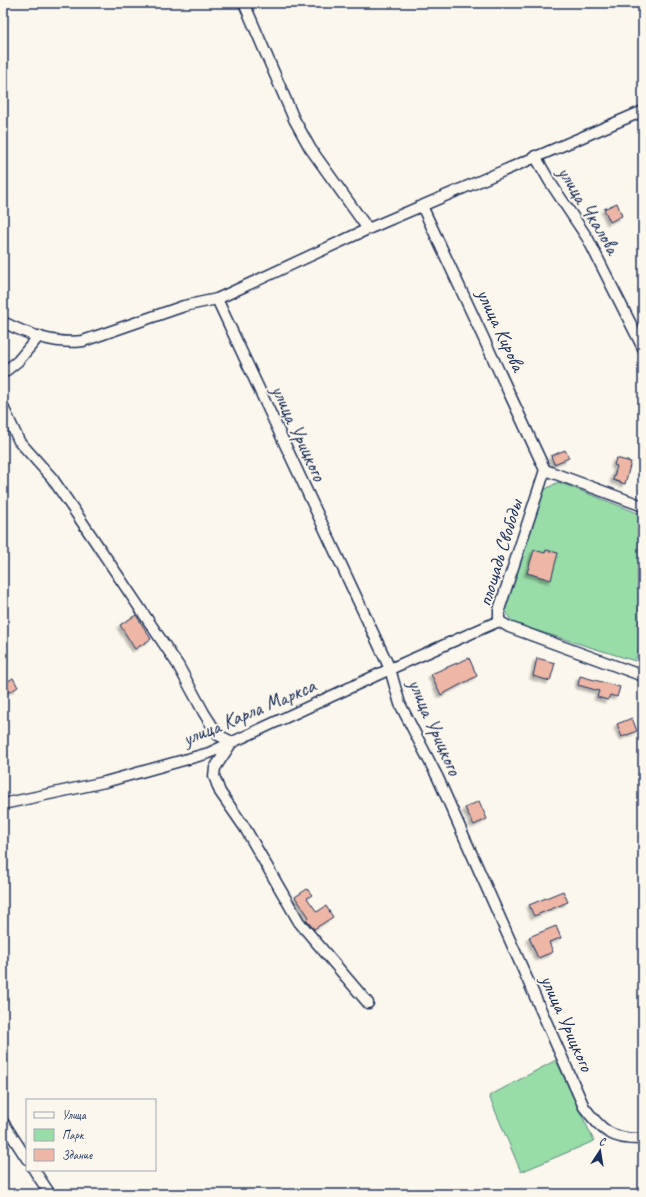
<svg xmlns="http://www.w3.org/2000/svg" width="646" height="1197" viewBox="0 0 646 1197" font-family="Caveat,sans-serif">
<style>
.green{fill:#98dca8;stroke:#5a8683}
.building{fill:#eeb6a4;stroke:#1b2f5e;filter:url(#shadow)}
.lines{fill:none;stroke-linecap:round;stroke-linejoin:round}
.street-casing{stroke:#1b2f5e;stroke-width:13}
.street{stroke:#fbf7ec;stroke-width:10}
.labels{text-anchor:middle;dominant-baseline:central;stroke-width:4;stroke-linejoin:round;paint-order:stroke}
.street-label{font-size:20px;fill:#1b2f5e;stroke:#fbf7ec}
</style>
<defs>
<filter id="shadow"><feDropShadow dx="-3" dy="3" stdDeviation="1" flood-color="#0004"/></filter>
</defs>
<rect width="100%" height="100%" fill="#fbf7ec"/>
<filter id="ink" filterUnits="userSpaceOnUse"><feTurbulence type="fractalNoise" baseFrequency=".025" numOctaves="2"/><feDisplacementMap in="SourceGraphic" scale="8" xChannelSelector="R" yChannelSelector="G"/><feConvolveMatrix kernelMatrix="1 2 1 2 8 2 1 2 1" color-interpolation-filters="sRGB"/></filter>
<g filter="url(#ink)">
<g class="green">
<path d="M558,482L643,515V638L635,661L512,623L505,609L544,490Z"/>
<path d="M556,1060L594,1141L521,1172L489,1096Z"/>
</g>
<g class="building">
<path d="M617,203L622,216L610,222L604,209Z"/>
<path d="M565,450L569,458L554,464L551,456Z"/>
<path d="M616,458L631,462L625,484L613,480L617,466L614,465Z"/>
<path d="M534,550L545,553L546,550L558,553L551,580L527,573Z"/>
<path d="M136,615L151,639L135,649L120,625Z"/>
<path d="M469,658L477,676L441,695L431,674Z"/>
<path d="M537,658L555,663L550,681L533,676Z"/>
<path d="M580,676L620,687L617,697L610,695L608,700L597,697L599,691L578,685Z"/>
<path d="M13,678L18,687L10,692L5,683Z"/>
<path d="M632,718L637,731L622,737L617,724Z"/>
<path d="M479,801L487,819L474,825L465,808Z"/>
<path d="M307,889L312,895L307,898L317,912L326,906L333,917L314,929L306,920L309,917L295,897Z"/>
<path d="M563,891L568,902L534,916L529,905Z"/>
<path d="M556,926L561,938L549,942L553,952L538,958L529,937Z"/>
</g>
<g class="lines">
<defs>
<g id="street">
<path d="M244,3L294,119L310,148L368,229"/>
<path d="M535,156L550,182L588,239L643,348"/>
<path d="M422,206L545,470"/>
<path d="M217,299L390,669L400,704L438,778L584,1107C602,1131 612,1140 643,1139"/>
<path d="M3,322C27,334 55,345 83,341L184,306L217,299L368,229L643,111"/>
<path d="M3,373L18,361L39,336"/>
<path d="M3,407L19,441L52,478L78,516L178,665L204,713L218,735L232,742L215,768L214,776L220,792L245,828L299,922L368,1003"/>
<path d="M545,470L499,610V621L509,627L643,676"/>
<path d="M545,470L643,506"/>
<path d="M3,804L105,782L209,753L390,669L499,621"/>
<path d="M3,1122L27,1159"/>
<path d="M34,1170L50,1194"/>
</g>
</defs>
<use href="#street" class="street-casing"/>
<use href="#street" class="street"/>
</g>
</g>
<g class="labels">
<g class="street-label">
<text transform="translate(589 210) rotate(58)">улица Чкалова</text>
<text transform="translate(501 330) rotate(65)">улица Кирова</text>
<text transform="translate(299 433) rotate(65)">улица Урицкого</text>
<text transform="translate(500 553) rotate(-73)">площадь Свободы</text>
<text transform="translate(249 712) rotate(-23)">улица Карла Маркса</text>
<text transform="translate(435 727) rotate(66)">улица Урицкого</text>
<text transform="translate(567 1023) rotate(66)">улица Урицкого</text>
</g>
</g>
<rect width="646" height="1197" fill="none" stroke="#fbf7ec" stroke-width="16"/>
<rect x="8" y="8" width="630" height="1181" fill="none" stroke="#1b2f5e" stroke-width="1.5" filter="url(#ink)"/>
<rect x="26" y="1099" width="130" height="72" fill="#fbf7ec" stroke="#a1a7b3"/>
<rect x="34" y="1112" width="20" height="6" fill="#fbf7ec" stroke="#a1a7b3"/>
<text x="62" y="1119" font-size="12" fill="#1b2f5e">Улица</text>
<rect x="34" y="1129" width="20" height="12" fill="#98dca8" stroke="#a1a7b3"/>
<text x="62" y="1139" font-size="12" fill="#1b2f5e">Парк</text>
<rect x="34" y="1149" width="20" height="12" fill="#eeb6a4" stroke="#a1a7b3"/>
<text x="62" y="1159" font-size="12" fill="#1b2f5e">Здание</text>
<g transform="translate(600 1151) rotate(12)" stroke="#fbf7ec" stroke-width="3" paint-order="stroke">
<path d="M0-3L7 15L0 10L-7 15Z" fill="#1b2f5e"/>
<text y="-6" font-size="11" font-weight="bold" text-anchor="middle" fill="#1b2f5e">С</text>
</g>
</svg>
